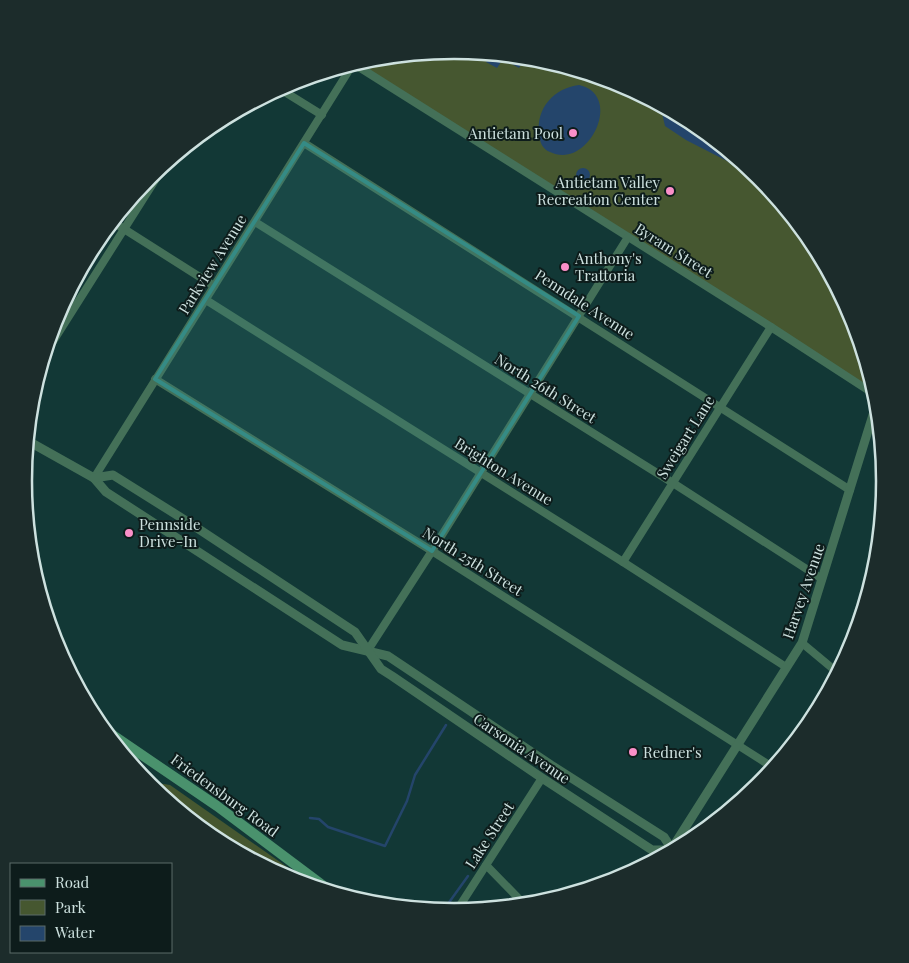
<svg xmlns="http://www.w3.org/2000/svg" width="909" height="963" viewBox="0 0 909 963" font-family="'Playfair Display',serif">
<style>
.green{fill:#465730}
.water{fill:#24456b}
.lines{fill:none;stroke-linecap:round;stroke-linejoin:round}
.stream{stroke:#24456b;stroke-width:2.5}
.minor{stroke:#447058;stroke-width:8}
.tertiary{stroke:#447058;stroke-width:9}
.secondary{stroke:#4a926d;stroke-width:10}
.marked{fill:#358b85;fill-opacity:0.2;stroke:#358b85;stroke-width:4;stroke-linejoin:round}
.poi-dot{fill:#fa8fc8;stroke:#0d1c1b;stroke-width:2}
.labels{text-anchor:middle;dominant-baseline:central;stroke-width:4;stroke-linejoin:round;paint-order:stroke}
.poi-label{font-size:15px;fill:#cde1df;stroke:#0d1c1b;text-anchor:start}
.street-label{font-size:15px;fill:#cde1df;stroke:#0d1c1b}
.rim{fill:none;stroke:#cde1df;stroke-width:2.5}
</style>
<rect width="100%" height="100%" fill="#123836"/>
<g class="green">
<path d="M455,51L539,59L620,84L694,124L759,177L813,242L853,317L877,396L354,64L371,59Z"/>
<path d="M145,781L170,785L317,888L289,879L215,839Z"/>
</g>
<g class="water">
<path d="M491,54L525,58L519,68L503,59L497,68L486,62Z"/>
<path d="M579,85C625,95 588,171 550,152C542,149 540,142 539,134C536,108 554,88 579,85Z"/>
<path d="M660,105L694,124L743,163L738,167H735L727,161L686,140L665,126Z"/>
<circle cx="583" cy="175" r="7"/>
</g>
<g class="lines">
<g class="stream">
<path d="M310,818L319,819L328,827L385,846L407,801L415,775L446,725"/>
<path d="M445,908L468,876"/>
</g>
<g class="minor">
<path d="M354,64L771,327L877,396"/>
<path d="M280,89L322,115"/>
<path d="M304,143L850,490"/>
<path d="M113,222L214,286"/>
<path d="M255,222L673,483L822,579"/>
<path d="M206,300L623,562L786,667"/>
<path d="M45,354L164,166"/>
<path d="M155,379L432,551L774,768"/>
<path d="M94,478L353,64"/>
<path d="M623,562L771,327"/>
<path d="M802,643L838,673"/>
<path d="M368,650L432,551L628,237"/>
<path d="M486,865L525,905"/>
<path d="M459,907L542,778"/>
</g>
<g class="tertiary">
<path d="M28,441L94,478L106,492L342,645L388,656L551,765L664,837L673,851"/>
<path d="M94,478L113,475L188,522L355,632L381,669L392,676L542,778L652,850H671"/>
<path d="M671,850L802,643L877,402"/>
</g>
<path class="secondary" d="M98,723L114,736L217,806L333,893"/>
</g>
<path class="marked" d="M304,143L579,316L432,551L155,379Z"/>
<g class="poi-dot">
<circle cx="573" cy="133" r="5"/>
<circle cx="670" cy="191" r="5"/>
<circle cx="565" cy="267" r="5"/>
<circle cx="129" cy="533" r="5"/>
<circle cx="633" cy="752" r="5"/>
</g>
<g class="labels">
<g class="poi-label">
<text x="563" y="133" text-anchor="end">Antietam Pool</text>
<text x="660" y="182" text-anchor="end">Antietam Valley<tspan x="660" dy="17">Recreation Center</tspan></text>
<text x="575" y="258">Anthony's<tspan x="575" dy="17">Trattoria</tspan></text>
<text x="139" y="524">Pennside<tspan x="139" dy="17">Drive-In</tspan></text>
<text x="643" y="752">Redner's</text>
</g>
<g class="street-label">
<text transform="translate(674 250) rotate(32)">Byram Street</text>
<text transform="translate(212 264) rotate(-58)">Parkview Avenue</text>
<text transform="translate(585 304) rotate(33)">Penndale Avenue</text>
<text transform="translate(546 388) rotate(32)">North 26th Street</text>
<text transform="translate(685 437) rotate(-58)">Sweigart Lane</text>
<text transform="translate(504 471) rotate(32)">Brighton Avenue</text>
<text transform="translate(473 561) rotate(32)">North 25th Street</text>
<text transform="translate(803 591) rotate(-71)">Harvey Avenue</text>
<text transform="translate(522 748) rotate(34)">Carsonia Avenue</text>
<text transform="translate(225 795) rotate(36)">Friedensburg Road</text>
<text transform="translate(489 835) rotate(-57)">Lake Street</text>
</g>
</g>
<path d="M0 0H909V963H0ZM32 481a422 422 0 1 1 844 0a422 422 0 1 1-844 0Z" fill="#1c2c2b" fill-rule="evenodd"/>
<path class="rim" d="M32 481a422 422 0 1 1 844 0a422 422 0 1 1-844 0Z"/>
<rect x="10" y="863" width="162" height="90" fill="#0d1c1b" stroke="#5a6b69"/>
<rect x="20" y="879" width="25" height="8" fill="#4a926d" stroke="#5a6b69"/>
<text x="55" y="888" font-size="15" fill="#cde1df">Road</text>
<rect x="20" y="900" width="25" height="15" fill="#465730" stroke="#5a6b69"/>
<text x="55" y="913" font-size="15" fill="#cde1df">Park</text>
<rect x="20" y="926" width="25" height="15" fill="#24456b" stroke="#5a6b69"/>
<text x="55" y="938" font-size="15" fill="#cde1df">Water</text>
</svg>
